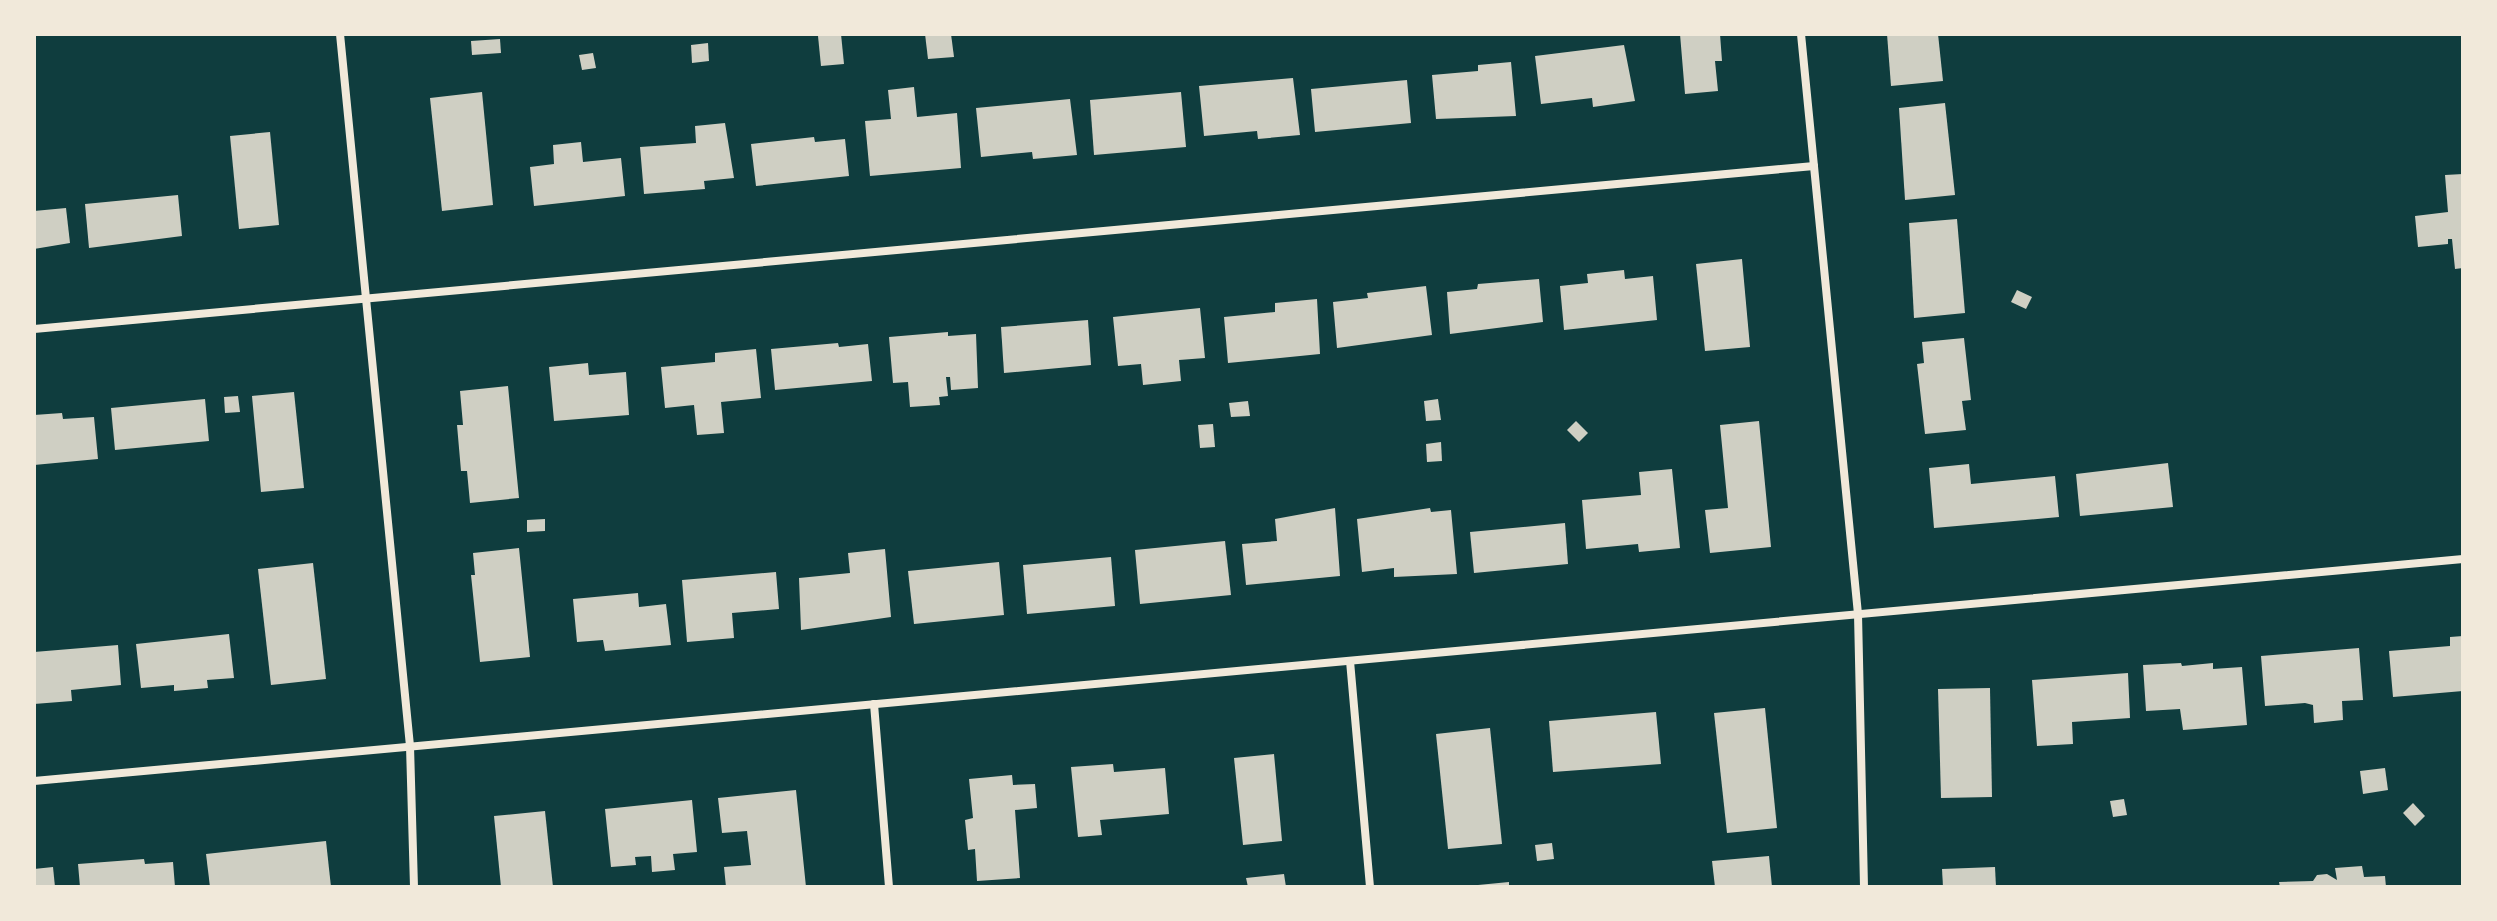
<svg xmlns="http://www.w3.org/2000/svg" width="2497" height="921" viewBox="0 0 2497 921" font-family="'Zilla Slab',serif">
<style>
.building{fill:#cfcfc3}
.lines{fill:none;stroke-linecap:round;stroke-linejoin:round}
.minor{stroke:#f1e9da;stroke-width:8}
</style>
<rect width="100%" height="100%" fill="#0f3d3e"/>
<g class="building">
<path d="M841,34L844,64L821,66L818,36Z"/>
<path d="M925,34H951L954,57L928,59Z"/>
<path d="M1680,34H1720L1722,61H1715L1718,91L1685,94Z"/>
<path d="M1887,34H1938L1943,81L1891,86Z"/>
<path d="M500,39L501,53L472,55L471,41Z"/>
<path d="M708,43L709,61L692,63L691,45Z"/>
<path d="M1624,45L1635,101L1593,107L1592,98L1541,104L1535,56Z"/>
<path d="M593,53L596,68L582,70L579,55Z"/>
<path d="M1511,62L1516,116L1436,119L1432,75L1478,71V65Z"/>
<path d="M1293,78L1300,135L1258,139L1257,131L1204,136L1199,86Z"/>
<path d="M1407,80L1411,123L1315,132L1311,89Z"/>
<path d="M914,87L917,117L957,113L961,168L870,176L865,121L891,119L888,90Z"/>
<path d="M482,92L493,205L442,211L430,98Z"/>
<path d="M1181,92L1186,147L1094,155L1090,100Z"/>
<path d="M1070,99L1077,155L1033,159L1032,152L981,157L976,108Z"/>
<path d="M1945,103L1955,195L1905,200L1899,108Z"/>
<path d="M725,123L734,178L704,181L705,189L644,194L640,147L696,143L695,126Z"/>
<path d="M270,132L279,225L239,229L230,136Z"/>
<path d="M814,137L815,142L845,139L849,176L756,186L751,144Z"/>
<path d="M581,142L583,162L621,158L625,196L534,206L530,167L554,164L553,145Z"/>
<path d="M2463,174V268L2455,269L2452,239H2448V244L2418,247L2415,216L2448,212L2445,175Z"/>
<path d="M178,195L182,236L89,248L85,204Z"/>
<path d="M66,208L70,243L34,249V211Z"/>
<path d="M1957,219L1965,313L1914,318L1909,223Z"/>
<path d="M1742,259L1750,347L1705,351L1696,264Z"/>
<path d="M1624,270L1625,279L1653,276L1657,320L1564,330L1560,286L1588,283L1587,274Z"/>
<path d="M1539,279L1543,322L1450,334L1447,292L1477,289L1478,284Z"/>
<path d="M1426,286L1432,335L1337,348L1333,302L1368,298L1367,293Z"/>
<path d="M2017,290L2032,297L2026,309L2011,302Z"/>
<path d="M1317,299L1320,354L1228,363L1224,317L1275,312V303Z"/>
<path d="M1200,308L1205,358L1179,360L1181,381L1143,385L1141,364L1118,366L1113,317Z"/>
<path d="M1088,320L1091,365L1004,373L1001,327Z"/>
<path d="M948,332V336L976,334L978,388L951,390L950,377H946L948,396L939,397L940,405L910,407L908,382L893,383L889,337Z"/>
<path d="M1964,338L1971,400L1962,401L1966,430L1925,434L1917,364L1924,363L1922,342Z"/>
<path d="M838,343L839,347L868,344L872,381L775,390L771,349Z"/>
<path d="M756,349L761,398L721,402L724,433L697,435L694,405L665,408L661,367L715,362V353Z"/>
<path d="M588,363L589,375L626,372L629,415L554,421L549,367Z"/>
<path d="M508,386L519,498L470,503L467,471H461L457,425H463L460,391Z"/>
<path d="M294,392L304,488L261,492L252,396Z"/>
<path d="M238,396L240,412L225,413L224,397Z"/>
<path d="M205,399L209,441L115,450L111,408Z"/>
<path d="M1438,399L1441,420L1426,421L1424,401Z"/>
<path d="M1248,401L1250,416L1231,417L1229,403Z"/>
<path d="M62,413L63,419L94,417L98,459L34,465V415Z"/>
<path d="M1576,421L1588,433L1579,442L1567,430Z"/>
<path d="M1759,421L1771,547L1710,553L1705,510L1728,508L1720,425Z"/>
<path d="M1213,424L1215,447L1200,448L1198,425Z"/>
<path d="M1441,442L1442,461L1427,462L1426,444Z"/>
<path d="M2168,463L2173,507L2080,516L2076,474Z"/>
<path d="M1969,464L1971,484L2055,476L2059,517L1934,528L1929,468Z"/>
<path d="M1672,469L1680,548L1639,552L1638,544L1586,549L1582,500L1641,495L1639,472Z"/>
<path d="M1335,508L1340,576L1246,585L1242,544L1277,541L1275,519Z"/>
<path d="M1430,508L1431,512L1451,510L1457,574L1394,577V568L1362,572L1357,519Z"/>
<path d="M545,519V531L527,532V520Z"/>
<path d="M1565,523L1568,564L1474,573L1470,532Z"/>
<path d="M1225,541L1231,595L1140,604L1135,550Z"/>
<path d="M519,548L530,657L480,662L471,575H475L473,553Z"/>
<path d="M885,549L891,617L801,630L799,578L850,573L848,553Z"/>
<path d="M1111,557L1115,606L1027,614L1023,565Z"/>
<path d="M999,562L1004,615L914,624L908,571Z"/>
<path d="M313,563L326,679L271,685L258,569Z"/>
<path d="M776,572L779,609L732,613L734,638L687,642L682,580Z"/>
<path d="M638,593L639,607L666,604L671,645L605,651L603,640L577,642L573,599Z"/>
<path d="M229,634L234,678L207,680L208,688L174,691V685L141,688L136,644Z"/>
<path d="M2463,636V691L2393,697L2389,651L2450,646V637Z"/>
<path d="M118,645L121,685L71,690L72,701L34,704V652Z"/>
<path d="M2359,648L2363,700L2342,701L2343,720L2314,723L2313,705L2305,703L2265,706L2261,656Z"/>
<path d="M2181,663L2182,666L2213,663V669L2242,667L2247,725L2183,730L2180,709L2146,711L2143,665Z"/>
<path d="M2128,673L2130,718L2072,722L2073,744L2037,746L2032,680Z"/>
<path d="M1990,688L1992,797L1941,798L1938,689Z"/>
<path d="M1765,708L1777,828L1727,833L1714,713Z"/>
<path d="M1656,712L1661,764L1553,772L1549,721Z"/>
<path d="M1490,728L1502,844L1448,849L1436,734Z"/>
<path d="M1274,754L1282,841L1243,845L1234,758Z"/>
<path d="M1113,764L1114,772L1165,768L1169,814L1100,820L1102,835L1078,837L1071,767Z"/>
<path d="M2385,768L2388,790L2363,794L2360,771Z"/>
<path d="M1012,775L1013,785L1035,784L1037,808L1015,810L1020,878L977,881L975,849L968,850L965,820L973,818L969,779Z"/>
<path d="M796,790L806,887H726L724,867L751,865L747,831L722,833L718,798Z"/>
<path d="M2124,799L2127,815L2113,817L2110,801Z"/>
<path d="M692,800L697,852L673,854L675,870L652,872L651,856L635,857L636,865L611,867L605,809Z"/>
<path d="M2413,803L2425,816L2415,826L2403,813Z"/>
<path d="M545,811L553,887H501L494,816Z"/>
<path d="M326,841L331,887H210L206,854Z"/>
<path d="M1552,843L1554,859L1537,861L1535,845Z"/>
<path d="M1769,856L1772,887H1715L1712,861Z"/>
<path d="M144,859L145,864L173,862L175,887H80L78,864Z"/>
<path d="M2362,866L2364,877L2385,876L2386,887H2280L2279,882L2313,881L2317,875L2327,874L2337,880L2335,868Z"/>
<path d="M53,867L55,887H34V869Z"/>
<path d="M1995,867L1996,887H1943L1942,869Z"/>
<path d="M1284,874L1286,887H1248L1246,878Z"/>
<path d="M1509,882V887H1478V885Z"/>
</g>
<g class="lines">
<g class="minor">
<path d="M340,34L410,746L414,887"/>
<path d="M1801,34L1858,614L1864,887"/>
<path d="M34,329L1814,166"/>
<path d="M1350,661L1370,887"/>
<path d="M874,704L889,887"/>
<path d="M34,781L2463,559"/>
</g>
</g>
<rect width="2497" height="921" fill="none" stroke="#f1e9da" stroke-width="72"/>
</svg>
